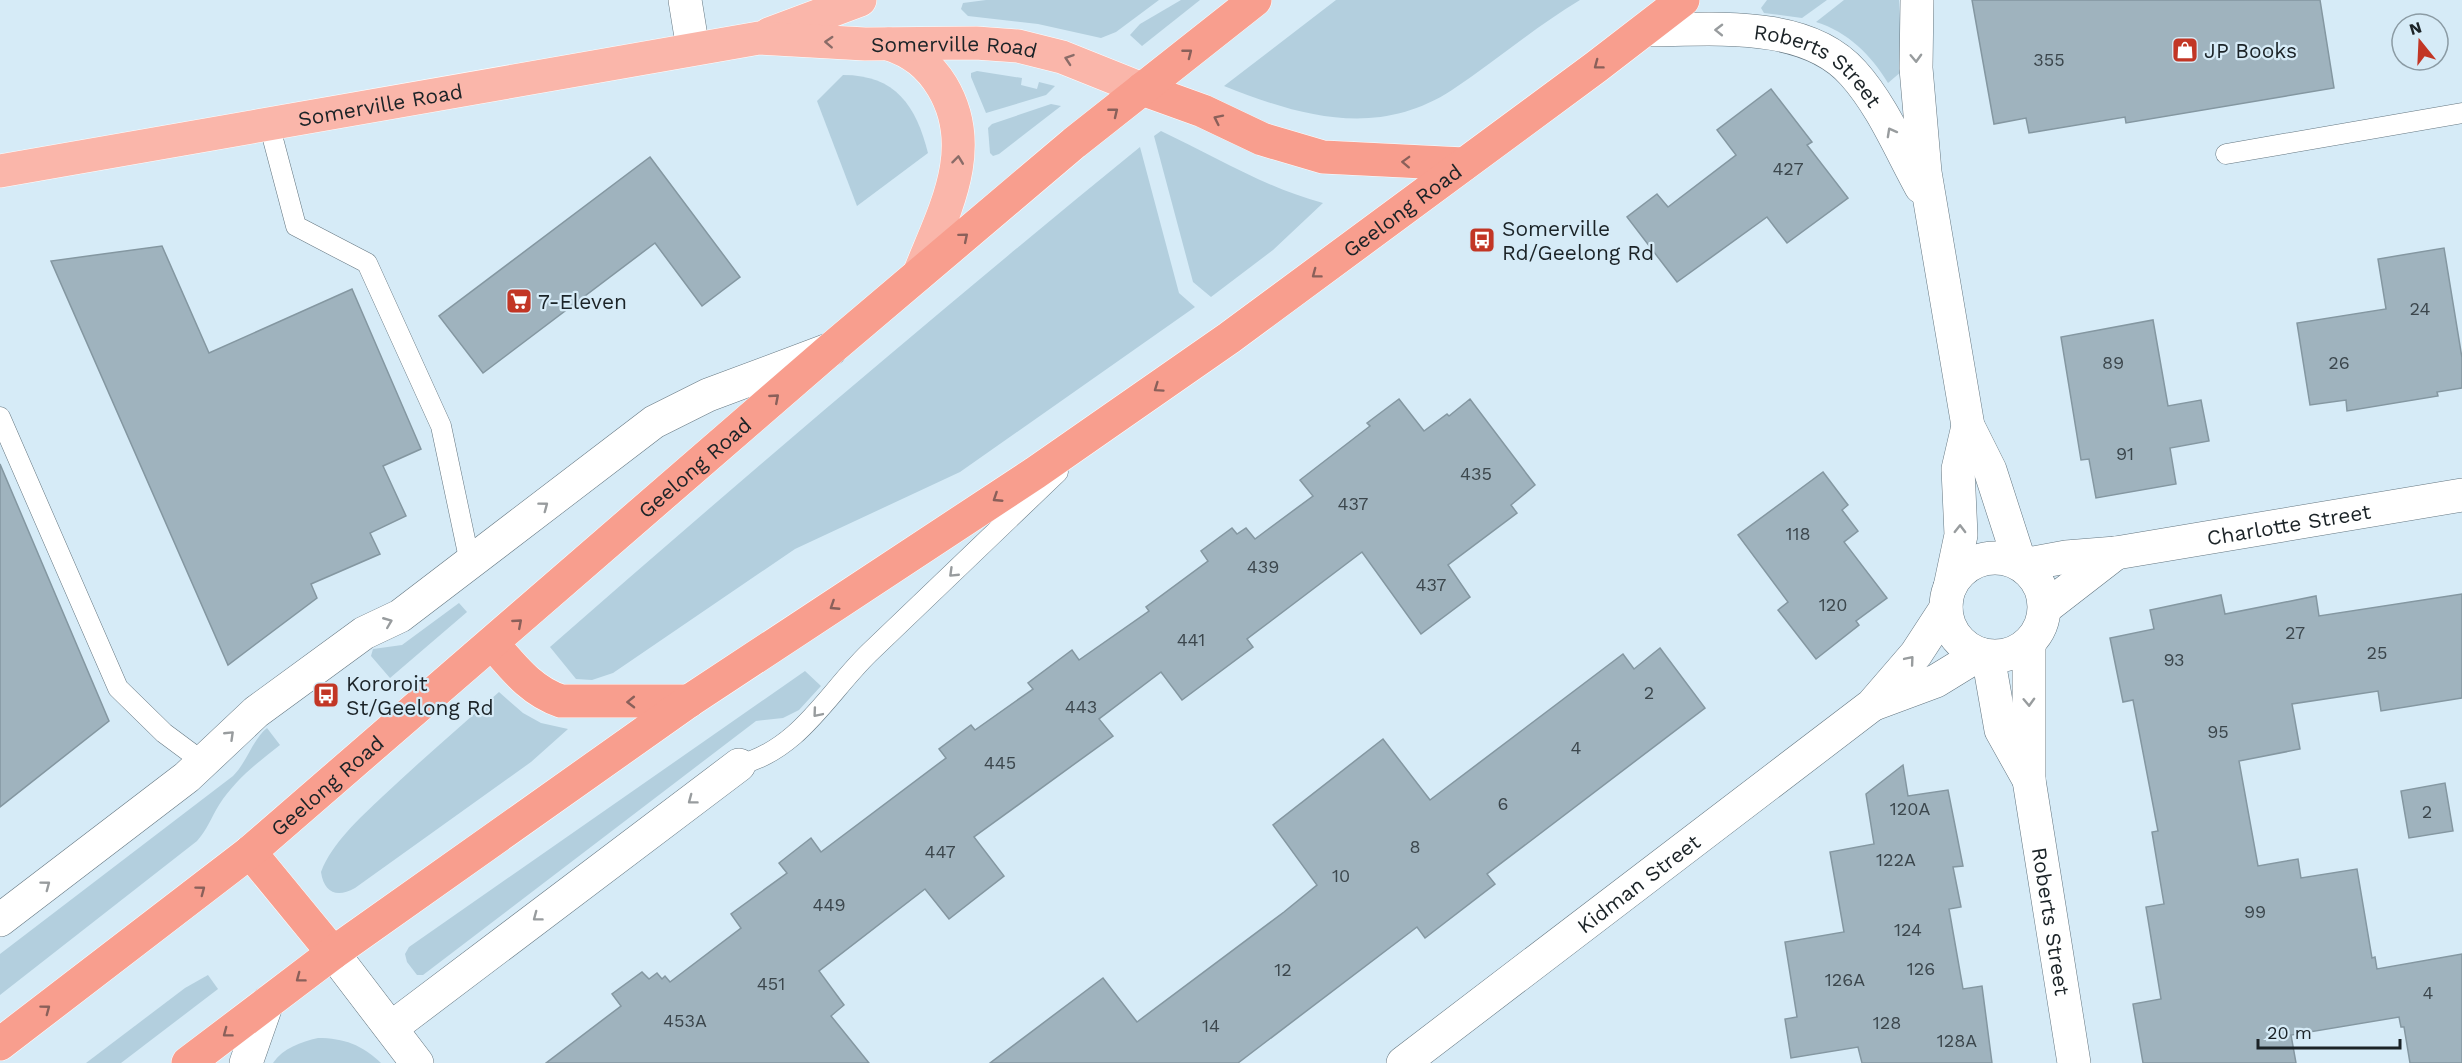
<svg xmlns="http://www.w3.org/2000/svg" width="2462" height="1063" viewBox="0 0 2462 1063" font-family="'Work Sans',sans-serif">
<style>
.green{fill:#b3cfde}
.building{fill:#9fb3be;stroke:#8497a1;stroke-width:1.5}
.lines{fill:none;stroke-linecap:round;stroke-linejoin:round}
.service-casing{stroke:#647680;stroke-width:21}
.minor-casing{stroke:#647680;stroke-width:34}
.tertiary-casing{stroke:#647680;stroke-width:34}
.primary-casing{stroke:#fff;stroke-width:34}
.trunk-casing{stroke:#fff;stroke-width:34}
.service{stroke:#fff;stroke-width:20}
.minor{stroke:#fff;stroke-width:33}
.tertiary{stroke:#fff;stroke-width:33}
.primary{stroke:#fab6aa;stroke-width:33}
.trunk{stroke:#f89e8e;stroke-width:33}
.oneway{stroke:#989c9e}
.oneway2{stroke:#8a6c68}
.oneway3{stroke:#8a605a}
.labels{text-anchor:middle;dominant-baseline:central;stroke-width:4.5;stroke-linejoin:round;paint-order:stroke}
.number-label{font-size:18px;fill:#3c474d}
.street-label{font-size:21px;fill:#1b2327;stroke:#d6ebf7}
.poi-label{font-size:21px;fill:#1b2327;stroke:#d6ebf7;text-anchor:start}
</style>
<rect width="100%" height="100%" fill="#d6ebf7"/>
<g class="green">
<path d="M986,0H1159L1116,32L1101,38L1038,24L968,16L961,9L963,3Z"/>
<path d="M1181,0H1200L1142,46L1130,35L1140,24Z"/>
<path d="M1336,0H1580C1535,27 1496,61 1452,90C1377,139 1300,116 1224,86Z"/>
<path d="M1767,0H1827L1802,18L1764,13L1761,8Z"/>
<path d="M1844,0H1899L1902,71L1888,83C1871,55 1848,32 1816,22Z"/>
<path d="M977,71L1022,78L1021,85L1037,89L1039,82L1055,86L1046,95L986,113L971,77V73Z"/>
<path d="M843,75C896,75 916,106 928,153L857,206L817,101Z"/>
<path d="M1051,104L1061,106L999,154L993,156L990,153L988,128L992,124Z"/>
<path d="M1161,131C1214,156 1266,188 1323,203L1273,250L1211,297L1193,282L1154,136Z"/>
<path d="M1140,147L1179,293L1195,307L960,472L795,549L613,673L592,680L576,679L550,647C744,477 940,310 1140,147Z"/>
<path d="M459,603L467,612L390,678L371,656L373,649L402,645Z"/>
<path d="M805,671L821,686L799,710L783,718L756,721L423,975H417L407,962L405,954L409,947Z"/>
<path d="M499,692L523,713L541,723L568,729L531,762L355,888C337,898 324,893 321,872C332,843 360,818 382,797C420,761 460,727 499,692Z"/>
<path d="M267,728L280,745C257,763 235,780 219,805C211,818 207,830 197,841L0,995V954L233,776C247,762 253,739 267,728Z"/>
<path d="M208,975L218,989L121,1063H86L185,988Z"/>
<path d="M318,1038C344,1038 362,1045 381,1063H273C283,1048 301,1042 318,1038Z"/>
</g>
<g class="building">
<path d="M1972,0H2320L2334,88L2126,123L2125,117L2029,133L2026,118L1994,124Z"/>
<path d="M1771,89L1812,142L1807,145L1848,198L1787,243L1767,217L1677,282L1627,217L1657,194L1668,207L1736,155L1717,130Z"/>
<path d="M650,157L740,277L702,306L655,243L483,373L439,316Z"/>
<path d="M162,246L209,353L352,289L421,449L383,466L406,516L370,533L380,554L311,584L317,598L228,665L51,261Z"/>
<path d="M2444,248L2462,358V388L2437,392L2438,396L2347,411L2346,400L2310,405L2297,323L2386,309L2378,259Z"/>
<path d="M2153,320L2168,406L2201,400L2209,441L2170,448L2176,484L2096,498L2089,459L2081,460L2061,337Z"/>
<path d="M1399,399L1424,431L1447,414L1449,416L1470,399L1535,485L1511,505L1517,513L1448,565L1470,597L1421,634L1362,552L1247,639L1253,647L1182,700L1161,672L1099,719L1113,736L974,837L1004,876L949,919L925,889L819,971L844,1005L831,1016L869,1063H546L621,1006L612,994L642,972L649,979L657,973L662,979L665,976L670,982L741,928L731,914L787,873L779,863L811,838L821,852L946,758L939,749L971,725L975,730L1033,689L1028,683L1072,650L1079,660L1149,611L1146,607L1208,561L1201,551L1232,528L1237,534L1246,528L1255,539L1313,496L1300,480L1370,426L1367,423Z"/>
<path d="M0,464L109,721L0,807Z"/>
<path d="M1823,472L1848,505L1842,510L1858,531L1844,542L1887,598L1856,621L1859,625L1816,659L1778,610L1788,602L1738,535Z"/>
<path d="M2462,594V698L2381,711L2378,691L2292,704L2300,749L2239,761L2258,866L2298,859L2301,878L2357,869L2372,958L2375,957L2377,969L2462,954V1063H2410L2404,1027H2401L2399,1017L2291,1035L2296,1063H2143L2133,1004L2161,999L2146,907L2164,904L2152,832L2158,831L2133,700L2123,702L2110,638L2154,629L2150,610L2221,595L2225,614L2316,596L2319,616Z"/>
<path d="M1660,648L1705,708L1487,874L1495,884L1425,938L1417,927L1238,1063H990L1103,978L1137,1022L1284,912L1317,885L1273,825L1383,739L1430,800L1623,654L1634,669Z"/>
<path d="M1903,765L1908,796L1948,790L1963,866L1953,867L1961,907L1949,909L1963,989L1982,986L1992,1063H1862L1858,1047L1791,1058L1785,1019L1797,1017L1785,942L1844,932L1830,852L1874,844L1866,794Z"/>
<path d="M2445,783L2453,831L2409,838L2401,791Z"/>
</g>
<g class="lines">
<defs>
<g id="service">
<path d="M269,124L296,226L367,263L441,426L470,563"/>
<path d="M2226,154L2462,113"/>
<path d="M0,417L118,688L164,733L203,762"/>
<path d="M739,765C800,749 827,694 869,653C932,593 995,533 1058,472"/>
</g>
<g id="minor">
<path d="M685,0L693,49"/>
<path id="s1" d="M2022,565L2066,557L2116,553L2462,495"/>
<path d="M2045,608L2116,553"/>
<path d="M1874,704L1936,681L1980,654"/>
<path d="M0,920L187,777L256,712L364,633L400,616L654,422L708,395L831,349"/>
<path d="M333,953L417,1063"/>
<path d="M391,1028L739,765"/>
<path d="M246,1063L267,1003"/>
<path id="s2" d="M1403,1063L1872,705L1916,654L1946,608"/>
</g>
<g id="tertiary">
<path d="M1917,0L1916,68L1925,172L1968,426L1990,470L2020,563"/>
<path id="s3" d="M1645,30C1711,30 1805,19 1853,73C1882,105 1900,149 1921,187"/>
<circle cx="1995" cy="607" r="49"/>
<path d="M1950,587L1961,535L1958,469L1968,426"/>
<path id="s4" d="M2029,644V780L2074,1063"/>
<path d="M1988,656L2001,730L2029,780"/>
</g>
<g id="primary">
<path d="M769,34L860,0"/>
<path d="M889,44C913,52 929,65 942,86C980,149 943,213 919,274"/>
<path id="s5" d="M0,171L759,38L865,44L976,43L1018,46L1062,57L1142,89"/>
</g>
<g id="trunk">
<path d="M1142,89L1203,111L1262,139L1323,157L1464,164"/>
<path d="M493,644C514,668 531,691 561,701H689"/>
<path d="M250,852L333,953"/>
<path id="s6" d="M0,1044L250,852L832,348L1074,143L1255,0"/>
<path id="s7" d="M188,1063L333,953L689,701L1035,473L1229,338L1596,67L1683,0"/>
</g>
</defs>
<use href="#service" class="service-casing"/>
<use href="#minor" class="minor-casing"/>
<use href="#tertiary" class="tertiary-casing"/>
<use href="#primary" class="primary-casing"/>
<use href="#trunk" class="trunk-casing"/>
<use href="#service" class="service"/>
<use href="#minor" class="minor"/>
<use href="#tertiary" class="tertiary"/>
<use href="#primary" class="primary"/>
<use href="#trunk" class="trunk"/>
</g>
<defs><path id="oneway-chevron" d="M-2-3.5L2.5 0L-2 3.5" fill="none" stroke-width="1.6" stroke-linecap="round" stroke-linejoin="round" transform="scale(1.5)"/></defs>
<g class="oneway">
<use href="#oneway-chevron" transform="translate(1719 30) rotate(-179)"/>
<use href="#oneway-chevron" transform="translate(1916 58) rotate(88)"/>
<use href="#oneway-chevron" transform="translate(1891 132) rotate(-119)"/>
<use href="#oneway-chevron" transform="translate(544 506) rotate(-37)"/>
<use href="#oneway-chevron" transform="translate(1960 529) rotate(-89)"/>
<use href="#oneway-chevron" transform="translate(953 573) rotate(136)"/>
<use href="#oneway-chevron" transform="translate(388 622) rotate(-22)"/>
<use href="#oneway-chevron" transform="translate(1910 660) rotate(-50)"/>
<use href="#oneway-chevron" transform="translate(2029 702) rotate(88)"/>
<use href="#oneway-chevron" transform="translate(817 713) rotate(130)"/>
<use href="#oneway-chevron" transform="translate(230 735) rotate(-44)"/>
<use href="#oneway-chevron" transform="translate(692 800) rotate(143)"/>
<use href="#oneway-chevron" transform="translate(46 885) rotate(-37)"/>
<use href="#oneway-chevron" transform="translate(537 917) rotate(143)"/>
</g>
<g class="oneway2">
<use href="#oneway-chevron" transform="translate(829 42) rotate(-177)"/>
<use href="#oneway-chevron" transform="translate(1069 59) rotate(-161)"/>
<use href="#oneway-chevron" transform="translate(958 160) rotate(-83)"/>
</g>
<g class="oneway3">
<use href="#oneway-chevron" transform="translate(1188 53) rotate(-38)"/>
<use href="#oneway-chevron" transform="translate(1598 65) rotate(143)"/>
<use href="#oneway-chevron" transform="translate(1114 112) rotate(-39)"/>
<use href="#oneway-chevron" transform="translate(1218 119) rotate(-154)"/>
<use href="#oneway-chevron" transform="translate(1406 162) rotate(-178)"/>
<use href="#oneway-chevron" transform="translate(964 237) rotate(-40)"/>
<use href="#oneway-chevron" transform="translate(1316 274) rotate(143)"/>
<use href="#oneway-chevron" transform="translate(1158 388) rotate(145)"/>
<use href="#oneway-chevron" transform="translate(775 398) rotate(-41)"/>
<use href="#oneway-chevron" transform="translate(997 498) rotate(147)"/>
<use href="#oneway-chevron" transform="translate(834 606) rotate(147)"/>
<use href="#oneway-chevron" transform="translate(518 623) rotate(-41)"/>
<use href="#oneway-chevron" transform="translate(631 702) rotate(179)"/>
<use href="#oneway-chevron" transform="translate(201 890) rotate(-37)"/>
<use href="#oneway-chevron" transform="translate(300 978) rotate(143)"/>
<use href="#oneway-chevron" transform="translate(46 1009) rotate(-37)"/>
<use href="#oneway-chevron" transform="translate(227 1033) rotate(143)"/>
</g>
<defs>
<symbol id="shop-square" viewBox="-11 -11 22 22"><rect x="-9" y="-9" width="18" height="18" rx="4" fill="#c23625" stroke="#d6ebf7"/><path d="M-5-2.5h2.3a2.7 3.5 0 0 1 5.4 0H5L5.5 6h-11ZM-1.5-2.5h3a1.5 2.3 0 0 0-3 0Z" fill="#fff"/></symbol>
<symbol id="bus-square" viewBox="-11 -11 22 22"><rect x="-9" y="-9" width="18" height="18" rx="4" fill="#c23625" stroke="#d6ebf7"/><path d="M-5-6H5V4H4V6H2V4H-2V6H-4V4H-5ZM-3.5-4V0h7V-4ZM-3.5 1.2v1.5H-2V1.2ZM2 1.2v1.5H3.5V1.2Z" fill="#fff"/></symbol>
<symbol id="supermarket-square" viewBox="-11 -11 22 22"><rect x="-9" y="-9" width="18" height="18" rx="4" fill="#c23625" stroke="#d6ebf7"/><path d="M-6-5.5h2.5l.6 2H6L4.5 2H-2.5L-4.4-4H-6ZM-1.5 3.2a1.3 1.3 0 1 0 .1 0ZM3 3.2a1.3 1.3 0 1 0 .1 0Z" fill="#fff"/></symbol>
</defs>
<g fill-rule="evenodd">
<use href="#shop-square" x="2170" y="35" width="30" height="30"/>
<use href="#bus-square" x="1467" y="225" width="30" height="30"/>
<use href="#supermarket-square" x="504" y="286" width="30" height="30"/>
<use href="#bus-square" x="311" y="680" width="30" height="30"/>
</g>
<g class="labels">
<g class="number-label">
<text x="2049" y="59">355</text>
<text x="1788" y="168">427</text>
<text x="2420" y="308">24</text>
<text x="2113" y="362">89</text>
<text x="2339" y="362">26</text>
<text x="2125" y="453">91</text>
<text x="1476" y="473">435</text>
<text x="1353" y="503">437</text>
<text x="1798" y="533">118</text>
<text x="1263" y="566">439</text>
<text x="1431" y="584">437</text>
<text x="1833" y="604">120</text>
<text x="2295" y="632">27</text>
<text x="1191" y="639">441</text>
<text x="2377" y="652">25</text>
<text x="2174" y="659">93</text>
<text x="1649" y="692">2</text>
<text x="1081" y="706">443</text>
<text x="2218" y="731">95</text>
<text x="1576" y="747">4</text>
<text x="1000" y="762">445</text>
<text x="1503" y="803">6</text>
<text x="1910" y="808">120A</text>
<text x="2427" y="811">2</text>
<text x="1415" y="846">8</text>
<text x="940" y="851">447</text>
<text x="1896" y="859">122A</text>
<text x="1341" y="875">10</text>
<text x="829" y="904">449</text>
<text x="2255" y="911">99</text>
<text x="1908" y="929">124</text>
<text x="1921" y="968">126</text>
<text x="1283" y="969">12</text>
<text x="1845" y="979">126A</text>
<text x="771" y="983">451</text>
<text x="2428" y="992">4</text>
<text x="685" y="1020">453A</text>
<text x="1887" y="1022">128</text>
<text x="1211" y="1025">14</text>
<text x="1957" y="1040">128A</text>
</g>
<g class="street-label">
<text stroke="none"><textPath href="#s5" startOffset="966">Somerville Road</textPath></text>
<text stroke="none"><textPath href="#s3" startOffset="184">Roberts Street</textPath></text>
<text stroke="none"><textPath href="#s5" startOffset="386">Somerville Road</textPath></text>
<text stroke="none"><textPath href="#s7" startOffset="1484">Geelong Road</textPath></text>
<text stroke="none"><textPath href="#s6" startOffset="903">Geelong Road</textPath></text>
<text stroke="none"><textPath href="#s1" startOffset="270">Charlotte Street</textPath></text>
<text stroke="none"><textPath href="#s6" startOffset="417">Geelong Road</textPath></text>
<text stroke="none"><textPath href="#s2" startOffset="296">Kidman Street</textPath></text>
<text stroke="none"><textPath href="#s4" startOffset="279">Roberts Street</textPath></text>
</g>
<g class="poi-label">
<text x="2204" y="50">JP Books</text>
<text x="1502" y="228">Somerville<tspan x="1502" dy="24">Rd/Geelong Rd</tspan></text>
<text x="538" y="301">7-Eleven</text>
<text x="346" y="683">Kororoit<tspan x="346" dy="24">St/Geelong Rd</tspan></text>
</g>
</g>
<g transform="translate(2420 42) rotate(342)"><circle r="28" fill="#d6ebf7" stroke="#8b9ba4" stroke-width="1.5"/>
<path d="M0-4.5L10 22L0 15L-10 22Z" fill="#c23625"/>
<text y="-9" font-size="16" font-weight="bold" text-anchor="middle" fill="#1b2327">N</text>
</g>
<path d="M2258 1039v9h142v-9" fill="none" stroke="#1b2327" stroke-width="3"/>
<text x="2267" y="1039" font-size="18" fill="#1b2327" stroke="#d6ebf7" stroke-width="4.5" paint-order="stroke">20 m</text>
</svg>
